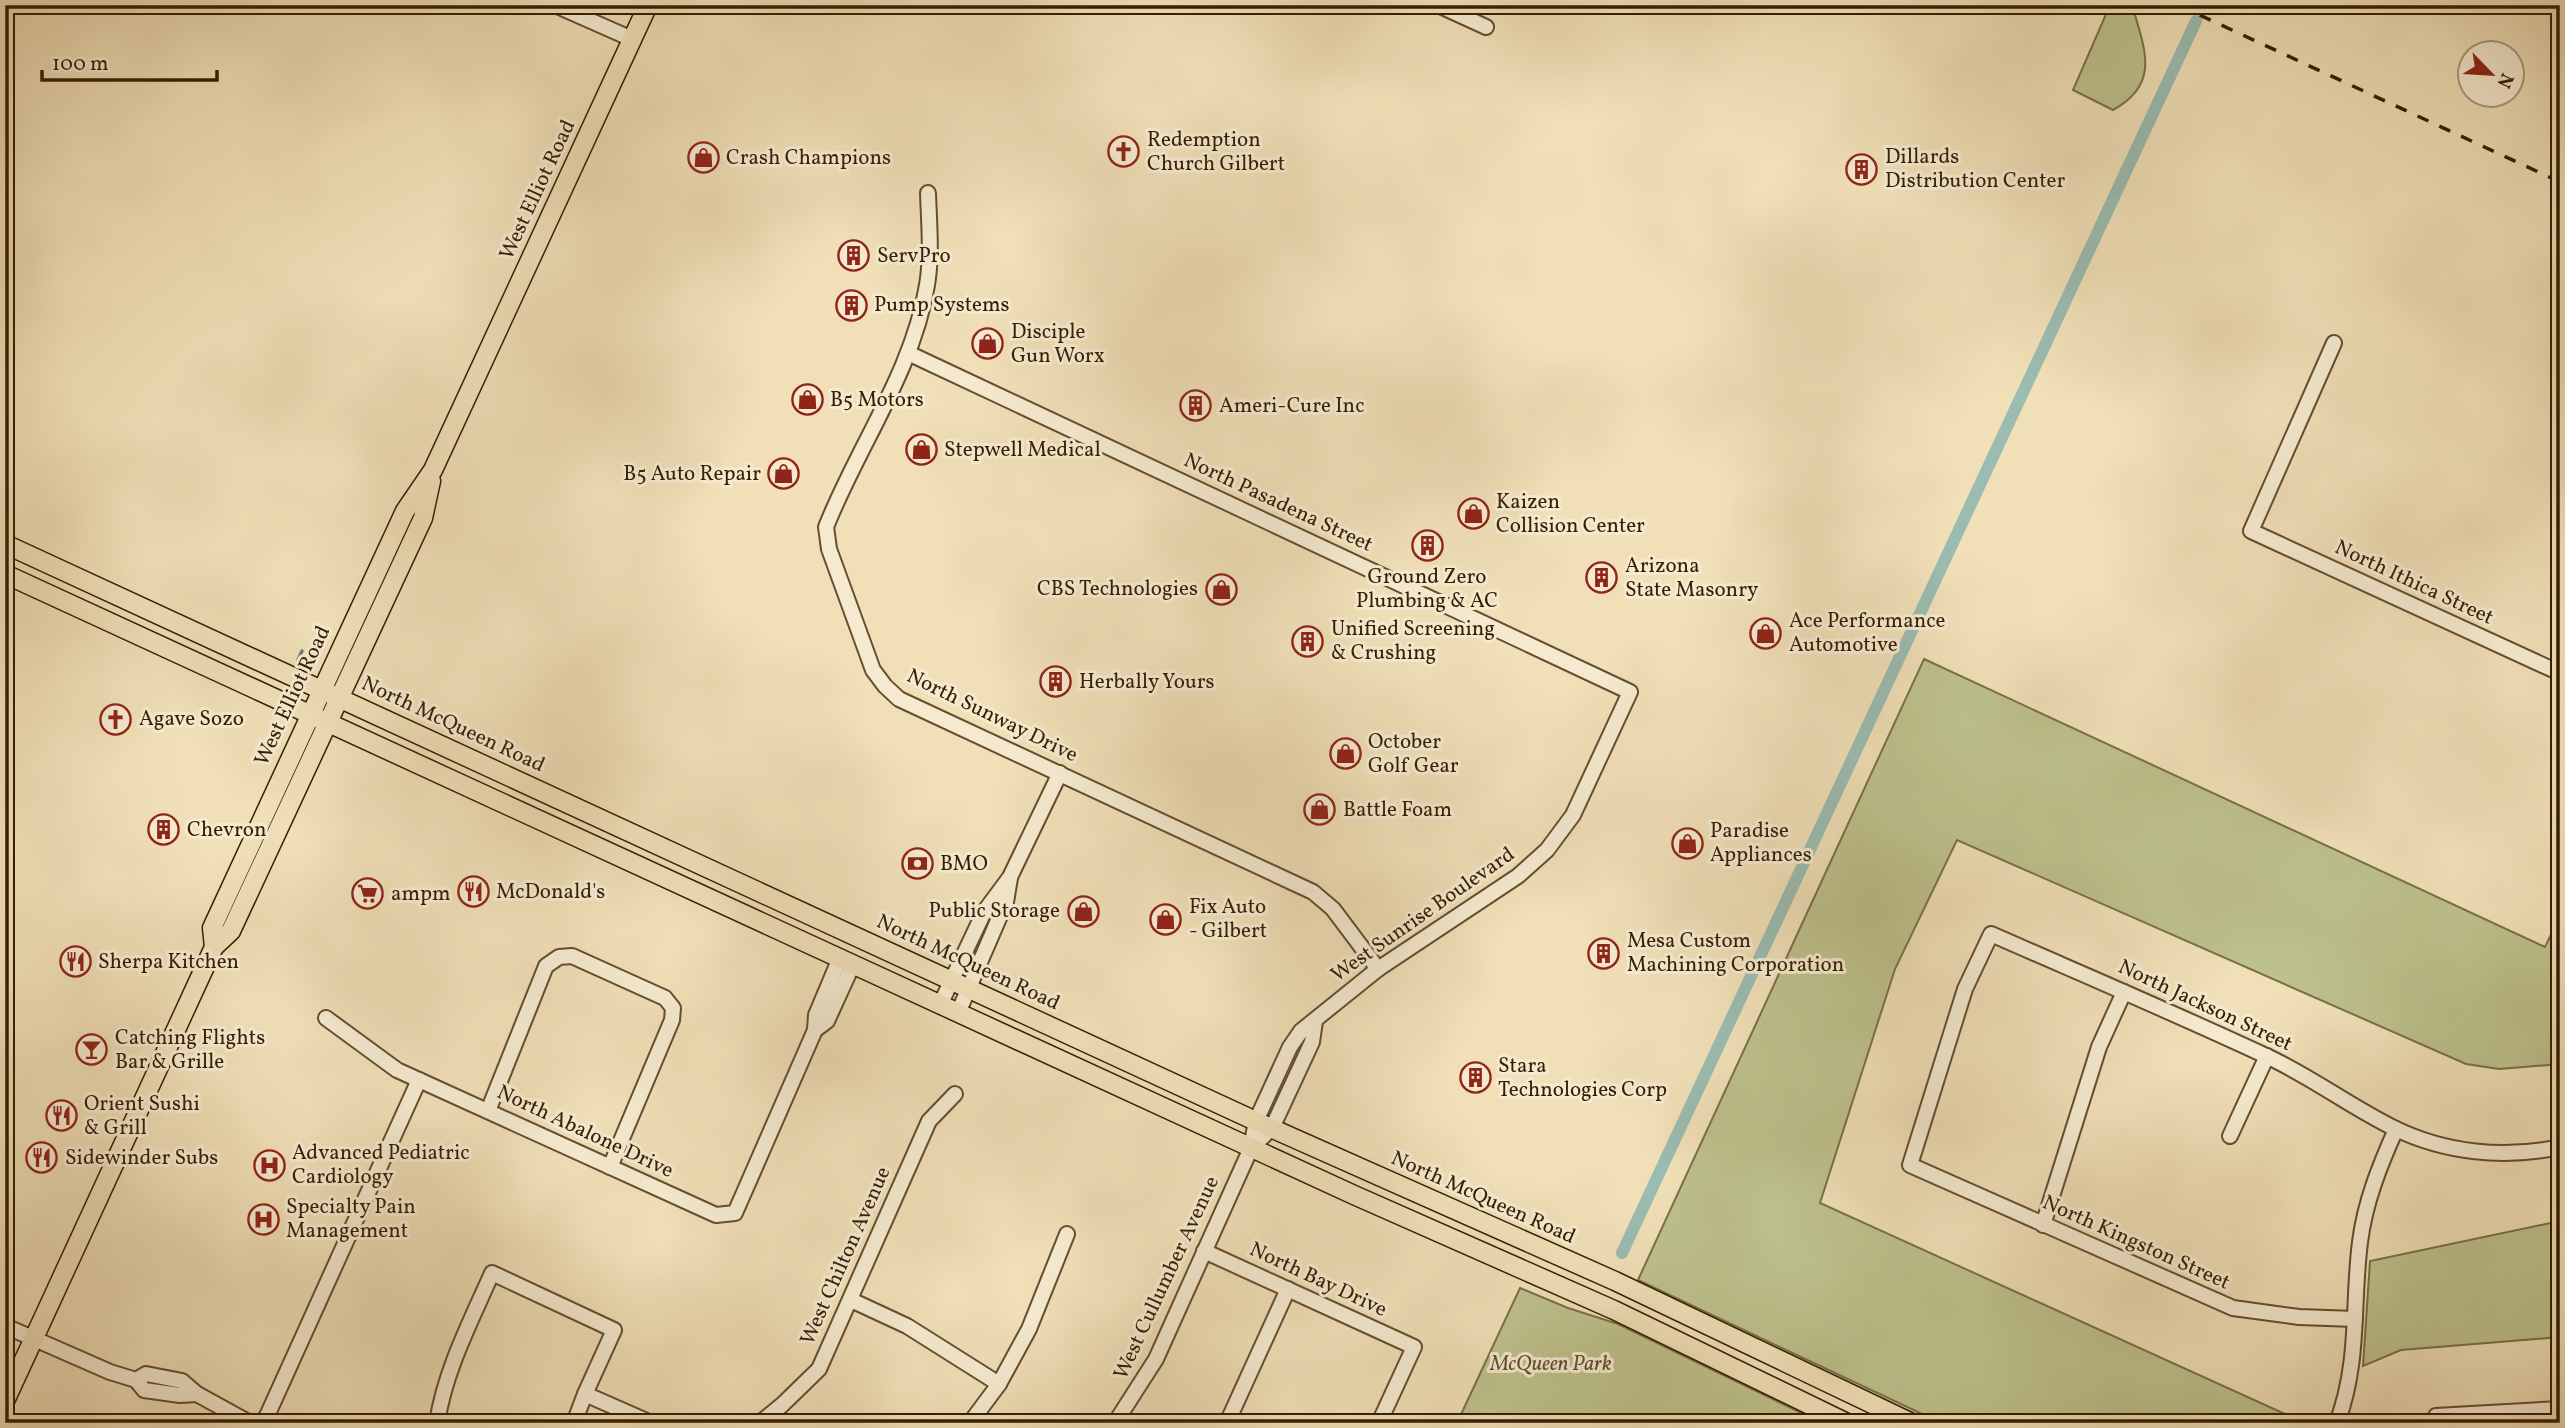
<svg xmlns="http://www.w3.org/2000/svg" width="2565" height="1428" viewBox="0 0 2565 1428" font-family="Vollkorn,serif">
<style>
.green{fill:#bdc18c;stroke:#797046;stroke-width:2}
.lines{fill:none;stroke-linecap:round;stroke-linejoin:round}
.stream{stroke:#727d6b;stroke-width:3.5}
.canal{stroke:#9abcb1;stroke-width:12}
.minor-casing{stroke:#644e2e;stroke-width:18}
.major-casing{stroke:#351e01;stroke-width:21}
.minor{stroke:#f5ead0;stroke-width:14}
.major{stroke:#f0dfb7;stroke-width:18}
.rail{stroke:#351e01;stroke-width:3.5;stroke-dasharray:12 12;stroke-linecap:butt}
.labels{text-anchor:middle;dominant-baseline:central;stroke-width:6;stroke-linejoin:round;paint-order:stroke}
.poi-label{font-size:21px;fill:#351e01;stroke:#f5ead0;text-anchor:start}
.street-label{font-size:21px;fill:#351e01;stroke:#f5ead0}
.park-label{font-size:21px;font-style:italic;fill:#5e4f2b;stroke:#f5ead0}
</style>
<rect width="100%" height="100%" fill="#f0dfb7"/>
<filter id="stains"><feTurbulence type="fractalNoise" baseFrequency=".00286" numOctaves="4"/><feColorMatrix values="0 0 0 0 .2 0 0 0 0 .09 0 0 0 0 .02 0 0 0 .5 -.17"/></filter>
<radialGradient id="worn" r=".72"><stop offset=".6" stop-color="#630" stop-opacity="0"/><stop offset="1" stop-color="#630" stop-opacity=".3"/></radialGradient>
<g class="green">
<path d="M2110,5H2116L2135,15C2147,55 2157,86 2113,110L2073,90Z"/>
<path d="M1924,659L2545,947L2560,916V1064L2499,1069L2466,1064L1957,840L1895,969L1820,1203L2305,1423H1941L1638,1280Z"/>
<path d="M2560,1221V1337L2401,1350L2363,1366L2370,1261Z"/>
<path d="M1520,1288L1568,1308L1618,1324L1822,1423H1457Z"/>
</g>
<g class="lines">
<path class="stream" d="M298,660L302,651"/>
<g class="canal">
<path d="M2202,9L2203,5"/>
<path d="M1622,1253L2196,21"/>
</g>
<defs>
<g id="minor">
<path d="M555,5L632,39"/>
<path d="M1438,5L1486,27"/>
<path d="M928,193C929,224 932,255 927,285C913,371 858,446 826,527L829,549L873,670L885,686L899,699L1313,892L1333,909L1378,969"/>
<path d="M2334,343L2251,531L2560,673"/>
<path d="M908,353L1630,692L1573,815L1547,850L1518,876L1378,969L1301,1031L1290,1047L1256,1121L1251,1148L1156,1359L1115,1423"/>
<path d="M940,1005L984,912L1010,877L1060,773"/>
<path d="M958,1013L1006,902L1010,878"/>
<path d="M326,1018L397,1070L716,1215L735,1213L815,1030L816,1015L840,958"/>
<path d="M815,1030L827,1021L853,964"/>
<path d="M488,1111L546,966L559,957L572,956L665,998L673,1008L672,1020L610,1167"/>
<path d="M2230,1136L2267,1056"/>
<path d="M1251,1148L1272,1128L1312,1042L1315,1021"/>
<path d="M2043,1225L2099,1047L2124,992"/>
<path d="M1204,1251L1414,1347L1379,1423"/>
<path d="M851,1300L907,1326L999,1384"/>
<path d="M2355,1319L2299,1317L2233,1308L1910,1165L1965,989L1991,934C2082,974 2174,1013 2264,1055C2309,1075 2349,1106 2394,1128C2445,1153 2504,1159 2560,1147"/>
<path d="M5,1326L110,1372L136,1380L144,1390L180,1395L197,1394"/>
<path d="M136,1380L146,1374L182,1381L197,1394L246,1421L254,1423"/>
<path d="M585,1394L651,1423"/>
<path d="M261,1423L267,1416L419,1080"/>
<path d="M437,1423C445,1370 471,1321 492,1273L614,1330L585,1394L574,1423"/>
<path d="M760,1423L782,1405L819,1369L929,1121L955,1094"/>
<path d="M970,1423L999,1384L1029,1329L1067,1234"/>
<path d="M1227,1423L1288,1289"/>
<path d="M2337,1423C2360,1361 2352,1305 2360,1242C2365,1202 2380,1165 2396,1129"/>
<path d="M2433,1423L2436,1416L2560,1409"/>
</g>
<g id="major">
<path d="M5,544L1262,1124L1615,1281L1912,1423"/>
<path d="M5,574L1354,1195L1614,1310L1847,1423"/>
<path d="M214,947L212,928L405,511L433,470L648,5"/>
<path d="M5,1401L214,947L231,931L423,518L431,481"/>
</g>
</defs>
<use href="#minor" class="minor-casing"/>
<use href="#major" class="major-casing"/>
<use href="#minor" class="minor"/>
<use href="#major" class="major"/>
<path class="rail" d="M2178,5L2560,182"/>
</g>
<defs>
<symbol id="church-ring" viewBox="-11 -11 22 22"><circle r="9.5" fill="#f5ead0" stroke="#8f2418" stroke-width="1.5"/><path d="M-1.2-6h2.4v3.5h3.3v2.4h-3.3V6h-2.4V-.1h-3.3v-2.4h3.3Z" fill="#8f2418"/></symbol>
<symbol id="shop-ring" viewBox="-11 -11 22 22"><circle r="9.5" fill="#f5ead0" stroke="#8f2418" stroke-width="1.5"/><path d="M-5-2.5h2.3a2.7 3.5 0 0 1 5.4 0H5L5.5 6h-11ZM-1.5-2.5h3a1.5 2.3 0 0 0-3 0Z" fill="#8f2418"/></symbol>
<symbol id="building-ring" viewBox="-11 -11 22 22"><circle r="9.5" fill="#f5ead0" stroke="#8f2418" stroke-width="1.5"/><path d="M-4-6H4V6H1V3H-1V6H-4ZM-2.5-4.3h1.7v1.8h-1.7ZM.8-4.3h1.7v1.8H.8ZM-2.5-1h1.7V.8h-1.7ZM.8-1h1.7V.8H.8Z" fill="#8f2418"/></symbol>
<symbol id="bank-ring" viewBox="-11 -11 22 22"><circle r="9.5" fill="#f5ead0" stroke="#8f2418" stroke-width="1.5"/><path d="M-6-4H6V4H-6ZM0-2.3a2.3 2.3 0 1 0 0 4.6a2.3 2.3 0 1 0 0-4.6Z" fill="#8f2418"/></symbol>
<symbol id="restaurant-ring" viewBox="-11 -11 22 22"><circle r="9.5" fill="#f5ead0" stroke="#8f2418" stroke-width="1.5"/><path d="M-5-6h1v4h1v-4h1v4h1v-4h1v5L-1.5 .5V6h-2V.5L-5-1ZM5-6V6H3V1.5H1.5Q1.5-4 5-6Z" fill="#8f2418"/></symbol>
<symbol id="supermarket-ring" viewBox="-11 -11 22 22"><circle r="9.5" fill="#f5ead0" stroke="#8f2418" stroke-width="1.5"/><path d="M-6-5.5h2.5l.6 2H6L4.5 2H-2.5L-4.4-4H-6ZM-1.5 3.2a1.3 1.3 0 1 0 .1 0ZM3 3.2a1.3 1.3 0 1 0 .1 0Z" fill="#8f2418"/></symbol>
<symbol id="bar-ring" viewBox="-11 -11 22 22"><circle r="9.5" fill="#f5ead0" stroke="#8f2418" stroke-width="1.5"/><path d="M-6-5H6L.8 .8V4.5H3.5V6h-7V4.5H-.8V.8Z" fill="#8f2418"/></symbol>
<symbol id="hospital-ring" viewBox="-11 -11 22 22"><circle r="9.5" fill="#f5ead0" stroke="#8f2418" stroke-width="1.5"/><path d="M-5-5h3v3.5h4V-5h3V5h-3V1.5h-4V5h-3Z" fill="#8f2418"/></symbol>
</defs>
<g fill-rule="evenodd">
<use href="#church-ring" x="1106" y="134" width="35" height="35"/>
<use href="#shop-ring" x="686" y="140" width="35" height="35"/>
<use href="#building-ring" x="1844" y="152" width="35" height="35"/>
<use href="#building-ring" x="836" y="238" width="35" height="35"/>
<use href="#building-ring" x="834" y="288" width="35" height="35"/>
<use href="#shop-ring" x="970" y="326" width="35" height="35"/>
<use href="#shop-ring" x="790" y="382" width="35" height="35"/>
<use href="#building-ring" x="1178" y="388" width="35" height="35"/>
<use href="#shop-ring" x="904" y="432" width="35" height="35"/>
<use href="#shop-ring" x="766" y="456" width="35" height="35"/>
<use href="#shop-ring" x="1456" y="496" width="35" height="35"/>
<use href="#building-ring" x="1410" y="528" width="35" height="35"/>
<use href="#building-ring" x="1584" y="560" width="35" height="35"/>
<use href="#shop-ring" x="1204" y="572" width="35" height="35"/>
<use href="#shop-ring" x="1748" y="616" width="35" height="35"/>
<use href="#building-ring" x="1290" y="624" width="35" height="35"/>
<use href="#building-ring" x="1038" y="664" width="35" height="35"/>
<use href="#church-ring" x="98" y="702" width="35" height="35"/>
<use href="#shop-ring" x="1328" y="736" width="35" height="35"/>
<use href="#shop-ring" x="1302" y="792" width="35" height="35"/>
<use href="#building-ring" x="146" y="812" width="35" height="35"/>
<use href="#shop-ring" x="1670" y="826" width="35" height="35"/>
<use href="#bank-ring" x="900" y="846" width="35" height="35"/>
<use href="#restaurant-ring" x="456" y="874" width="35" height="35"/>
<use href="#supermarket-ring" x="350" y="876" width="35" height="35"/>
<use href="#shop-ring" x="1066" y="894" width="35" height="35"/>
<use href="#shop-ring" x="1148" y="902" width="35" height="35"/>
<use href="#building-ring" x="1586" y="936" width="35" height="35"/>
<use href="#restaurant-ring" x="58" y="944" width="35" height="35"/>
<use href="#bar-ring" x="74" y="1032" width="35" height="35"/>
<use href="#building-ring" x="1458" y="1060" width="35" height="35"/>
<use href="#restaurant-ring" x="44" y="1098" width="35" height="35"/>
<use href="#restaurant-ring" x="24" y="1140" width="35" height="35"/>
<use href="#hospital-ring" x="252" y="1148" width="35" height="35"/>
<use href="#hospital-ring" x="246" y="1202" width="35" height="35"/>
</g>
<g class="labels">
<g class="poi-label">
<text x="1147" y="140">Redemption<tspan x="1147" dy="24">Church Gilbert</tspan></text>
<text x="1885" y="157">Dillards<tspan x="1885" dy="24">Distribution Center</tspan></text>
<text x="726" y="158">Crash Champions</text>
<text x="877" y="256">ServPro</text>
<text x="874" y="305">Pump Systems</text>
<text x="1011" y="332">Disciple<tspan x="1011" dy="24">Gun Worx</tspan></text>
<text x="830" y="400">B5 Motors</text>
<text x="1219" y="406">Ameri-Cure Inc</text>
<text x="944" y="450">Stepwell Medical</text>
<text x="761" y="474" text-anchor="end">B5 Auto Repair</text>
<text x="1496" y="502">Kaizen<tspan x="1496" dy="24">Collision Center</tspan></text>
<text x="1625" y="566">Arizona<tspan x="1625" dy="24">State Masonry</tspan></text>
<text x="1427" y="577" text-anchor="middle">Ground Zero<tspan x="1427" dy="24">Plumbing &amp; AC</tspan></text>
<text x="1198" y="589" text-anchor="end">CBS Technologies</text>
<text x="1789" y="621">Ace Performance<tspan x="1789" dy="24">Automotive</tspan></text>
<text x="1331" y="629">Unified Screening<tspan x="1331" dy="24">&amp; Crushing</tspan></text>
<text x="1079" y="682">Herbally Yours</text>
<text x="139" y="719">Agave Sozo</text>
<text x="1368" y="742">October<tspan x="1368" dy="24">Golf Gear</tspan></text>
<text x="1343" y="810">Battle Foam</text>
<text x="187" y="830">Chevron</text>
<text x="1710" y="831">Paradise<tspan x="1710" dy="24">Appliances</tspan></text>
<text x="940" y="864">BMO</text>
<text x="496" y="892">McDonald's</text>
<text x="391" y="894">ampm</text>
<text x="1189" y="907">Fix Auto<tspan x="1189" dy="24">- Gilbert</tspan></text>
<text x="1060" y="911" text-anchor="end">Public Storage</text>
<text x="1627" y="941">Mesa Custom<tspan x="1627" dy="24">Machining Corporation</tspan></text>
<text x="98" y="962">Sherpa Kitchen</text>
<text x="115" y="1038">Catching Flights<tspan x="115" dy="24">Bar &amp; Grille</tspan></text>
<text x="1498" y="1066">Stara<tspan x="1498" dy="24">Technologies Corp</tspan></text>
<text x="84" y="1104">Orient Sushi<tspan x="84" dy="24">&amp; Grill</tspan></text>
<text x="292" y="1153">Advanced Pediatric<tspan x="292" dy="24">Cardiology</tspan></text>
<text x="65" y="1158">Sidewinder Subs</text>
<text x="286" y="1207">Specialty Pain<tspan x="286" dy="24">Management</tspan></text>
</g>
<g class="street-label">
<text transform="translate(538 190) rotate(-65)">West Elliot Road</text>
<text transform="translate(1278 503) rotate(25)">North Pasadena Street</text>
<text transform="translate(2414 583) rotate(25)">North Ithica Street</text>
<text transform="translate(293 696) rotate(-65)">West Elliot Road</text>
<text transform="translate(992 716) rotate(26)">North Sunway Drive</text>
<text transform="translate(453 725) rotate(25)">North McQueen Road</text>
<text transform="translate(1423 915) rotate(-35)">West Sunrise Boulevard</text>
<text transform="translate(968 963) rotate(25)">North McQueen Road</text>
<text transform="translate(2205 1006) rotate(25)">North Jackson Street</text>
<text transform="translate(585 1132) rotate(25)">North Abalone Drive</text>
<text transform="translate(1483 1198) rotate(24)">North McQueen Road</text>
<text transform="translate(2136 1243) rotate(24)">North Kingston Street</text>
<text transform="translate(846 1256) rotate(-66)">West Chilton Avenue</text>
<text transform="translate(1167 1278) rotate(-65)">West Cullumber Avenue</text>
<text transform="translate(1318 1280) rotate(25)">North Bay Drive</text>
</g>
<g class="park-label">
<text x="1551" y="1364">McQueen Park</text>
</g>
</g>
<rect width="2565" height="1428" fill="none" stroke="#f0dfb7" stroke-width="28"/>
<rect x="7" y="7" width="2551" height="1414" fill="none" stroke="#351e01" stroke-width="3.5"/>
<rect x="14" y="14" width="2537" height="1400" fill="none" stroke="#351e01" stroke-width="2"/>
<g transform="translate(2491 74) rotate(115)"><circle r="33" fill="#f5ead0" stroke="#a8987d" stroke-width="2"/>
<path d="M0-5L12 26L0 18L-12 26Z" fill="#8f2418"/>
<text y="-10" font-size="19" font-weight="bold" text-anchor="middle" fill="#351e01">N</text>
</g>
<path d="M42 70v10h175v-10" fill="none" stroke="#351e01" stroke-width="3.5"/>
<text x="52" y="70" font-size="21" fill="#351e01" stroke="#f5ead0" stroke-width="5" paint-order="stroke">100 m</text>
<rect width="100%" height="100%" filter="url(#stains)"/>
<rect width="100%" height="100%" fill="url(#worn)"/>
</svg>
